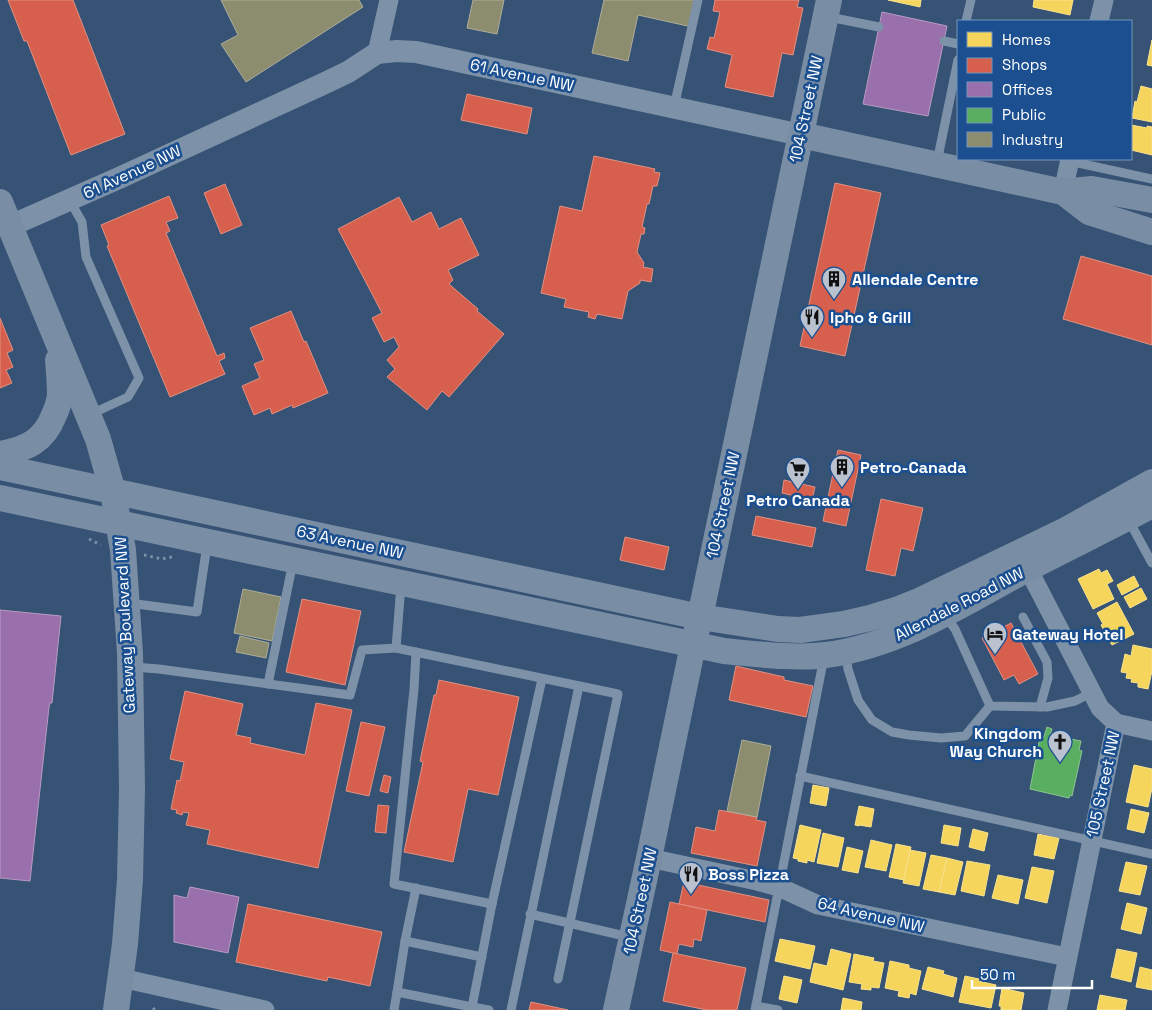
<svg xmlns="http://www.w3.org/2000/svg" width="1152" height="1010" viewBox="0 0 1152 1010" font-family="'Space Grotesk',sans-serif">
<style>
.homes{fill:#f6d55c;stroke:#f9e28d}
.shops{fill:#d6604d;stroke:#e29082}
.offices{fill:#9970ab;stroke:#b89bc4}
.public{fill:#5aae61;stroke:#8cc690}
.industry{fill:#8c8c6e;stroke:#aeae9a}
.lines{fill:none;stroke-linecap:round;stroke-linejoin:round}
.path{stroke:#7d92a8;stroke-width:3;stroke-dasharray:2.5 4;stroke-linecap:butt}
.service{stroke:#7d92a8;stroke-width:9}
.minor{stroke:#7d92a8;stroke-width:19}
.tertiary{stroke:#7d92a8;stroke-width:22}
.secondary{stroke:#798da4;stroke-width:26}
.labels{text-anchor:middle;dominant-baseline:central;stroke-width:5;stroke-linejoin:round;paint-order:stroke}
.street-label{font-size:16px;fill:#fff;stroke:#1b4f8f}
.poi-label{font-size:16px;font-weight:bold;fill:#fff;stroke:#1b4f8f;text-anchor:start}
</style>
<rect width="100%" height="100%" fill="#365274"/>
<g class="homes">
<path d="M888,0H921L920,7Z"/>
<path d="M1034,0H1073L1070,15L1033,7Z"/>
<path d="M1152,40V66L1147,65Z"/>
<path d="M1141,86L1152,89V122L1132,118L1135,101L1137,102Z"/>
<path d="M1131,125L1147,128V126L1152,127V155L1131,150Z"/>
<path d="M1099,569L1101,573L1107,570L1113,581L1107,584L1114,599L1093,609L1078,579Z"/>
<path d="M1134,576L1139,586L1122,595L1117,585Z"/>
<path d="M1141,588L1147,599L1130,608L1124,597Z"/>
<path d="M1117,602L1134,634L1112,645L1101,625L1103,624L1097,613Z"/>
<path d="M1133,645L1152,649V671L1148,689L1138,687V683L1131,682L1132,679L1126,678L1127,673L1121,672L1125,654L1131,656Z"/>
<path d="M1134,765L1152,769V788L1148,807L1126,802Z"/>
<path d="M813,785L829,788L826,806L810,803Z"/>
<path d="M859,806L874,809L871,827L859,825V826L855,825Z"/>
<path d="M1131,809L1149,813L1144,833L1127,829Z"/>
<path d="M800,825L821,830L814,862L807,860V863L798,861V859L793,858Z"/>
<path d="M944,825L961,828L958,846L941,843Z"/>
<path d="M973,829L988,833L984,851L969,847Z"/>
<path d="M823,833L844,838L838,867L817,863Z"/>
<path d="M1038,834L1059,838L1054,859L1034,855Z"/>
<path d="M871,840L892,845L886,871L865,867Z"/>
<path d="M896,844L911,847L904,880L889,877Z"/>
<path d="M847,847L863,851L858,873L842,870Z"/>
<path d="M910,850L926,853L919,886L903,883Z"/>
<path d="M931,855L947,858L939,892L923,889Z"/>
<path d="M947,858L963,862L955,895L939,892Z"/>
<path d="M967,861L990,865L984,896L961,891Z"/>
<path d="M1126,862L1147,866L1140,895L1119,891Z"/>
<path d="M1032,867L1054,871L1047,903L1025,898Z"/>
<path d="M998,875L1023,880L1018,904L992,898Z"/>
<path d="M1127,903L1147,908L1141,934L1121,929Z"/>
<path d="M780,939L815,946L810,969L775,961Z"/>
<path d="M831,949L851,954L843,990L810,982L814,963L827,966Z"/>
<path d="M1117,949L1137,953L1131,982L1111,977Z"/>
<path d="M854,954L874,958L873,961L884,963L879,988L871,987V990L861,989L862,984L849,982Z"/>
<path d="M890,961L909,965V968L921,971L916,995L910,993L909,998L898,996L899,991L885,988Z"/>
<path d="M928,967L944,971L943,974L957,978L953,997L922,989Z"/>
<path d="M1140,967L1152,970V990L1136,987Z"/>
<path d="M784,976L802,980L797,1003L779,999Z"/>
<path d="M965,976L979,979L978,981L996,985L991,1008L959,1002Z"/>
<path d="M1002,988L1024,993L1021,1010H1001V1006H999Z"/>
<path d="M1100,995L1127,1000L1125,1010H1097Z"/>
<path d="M843,998L862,1002L861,1010H841Z"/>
</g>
<g class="shops">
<path d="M8,0H73L125,134L71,155L27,41H24Z"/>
<path d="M715,0H799L797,7L803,8L793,55L782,53L773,97L725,87L732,55L707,49L710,37L714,38L720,12L713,11Z"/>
<path d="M467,94L532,108L527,134L461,120Z"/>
<path d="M594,156L655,169L654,172L660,173L657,186H653L649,204H647L642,227L645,228L644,234H641L637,252L644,263L643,267L653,269L651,282L640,280V283L628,291L622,319L597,314L595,319L588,317L589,312L564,307L566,299L541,293L560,206L582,211Z"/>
<path d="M835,183L881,193L845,356L800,346Z"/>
<path d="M225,184L242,225L221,234L204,193Z"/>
<path d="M169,196L178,218L166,222L170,231L166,233L217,356L224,353L225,358L219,361L225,374L170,397L107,246L109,245L101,225Z"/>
<path d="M399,197L412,222L431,212L439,229L461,218L479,255L448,270L453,280L449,284L478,309L477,311L504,334L449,397L442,391L427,410L387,377L395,369L387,360L399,347L394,337L384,342L372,318L382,313L338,229Z"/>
<path d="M1081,256L1152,276V345L1063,319Z"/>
<path d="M291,311L304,342L306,341L328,393L293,408L292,405L272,414L270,408L254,415L242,386L260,378L254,364L264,360L250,328Z"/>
<path d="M0,318L13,350L7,353L13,367L6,370L12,383L0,388Z"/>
<path d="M838,450L861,455L846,526L823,521Z"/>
<path d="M784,480L815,487L812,500L782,493Z"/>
<path d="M881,499L923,508L913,551L901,548L895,576L866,570Z"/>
<path d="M756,516L816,528L812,547L752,535Z"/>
<path d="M625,537L669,547L664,570L620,560Z"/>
<path d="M302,599L361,611L345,685L286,672Z"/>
<path d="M1011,623L1038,674L1019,684L1014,675L1004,680L982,638Z"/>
<path d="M736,666L784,677V680L813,686L806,717L729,700Z"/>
<path d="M439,680L519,697L498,795L468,789L453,862L404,852L423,762L420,761L434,695H436Z"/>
<path d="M185,691L243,704L236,735L251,738L250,743L305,755L316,703L352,710L318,868L207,844L210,830L186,825L189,813L183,812L182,815L176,813L177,810L171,809L177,780L180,781L184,762L170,759Z"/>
<path d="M361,722L385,727L369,796L346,791Z"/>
<path d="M384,775L391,777L388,793L380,791Z"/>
<path d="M378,805L389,806L386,833L375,832Z"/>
<path d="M719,810L757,817L756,820L766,822L757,866L691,853L696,827L715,831Z"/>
<path d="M684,882L769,900L765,922L679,904Z"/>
<path d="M670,902L707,910L701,941L694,939L693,947L679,944L677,954L660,950Z"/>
<path d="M248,904L382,932L370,986L328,977L327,981L236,962Z"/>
<path d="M673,953L746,968L737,1010H707L663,1001Z"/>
<path d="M531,1002L568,1010H529Z"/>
</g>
<g class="offices">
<path d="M882,12L947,26L928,116L863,104Z"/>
<path d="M0,610L61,616L52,703H50L49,707L30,881L0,878Z"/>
<path d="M190,887L239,897L228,953L174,942V895L187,898Z"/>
</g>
<path class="public" d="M1047,727L1052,729L1050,735L1081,741L1079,750L1082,751L1072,796L1070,795L1069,798L1030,789L1039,742H1041L1042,737H1044Z"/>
<g class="industry">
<path d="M221,0H359L363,7L246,82L221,44L238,35Z"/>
<path d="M473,0H504L497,34L467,28Z"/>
<path d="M604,0H697L692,27L638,15L628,61L592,53Z"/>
<path d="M243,589L281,597L272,641L234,633Z"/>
<path d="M240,636L269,643L266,658L236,652Z"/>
<path d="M742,740L771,746L757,817L727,811Z"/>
</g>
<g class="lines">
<g class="path">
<path d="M89,539L101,545"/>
<path d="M144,555L162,559L172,557"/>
<path d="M153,1008L155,1010"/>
</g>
<g class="service">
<path d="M829,17L879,27"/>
<path d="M966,21L971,0"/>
<path d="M944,41L958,44"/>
<path d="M674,107L698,0"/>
<path d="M1069,161L1152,179"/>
<path d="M937,162L958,60"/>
<path d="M70,201L82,222L86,257L139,378L128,397L91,414"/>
<path d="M1128,519L1152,563"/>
<path d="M401,585L396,648L618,694L558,979"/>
<path d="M129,603L197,612L207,545"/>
<path d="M946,617L955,629L990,706L1047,707L1075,701L1091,693"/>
<path d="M1023,617L1047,662L1048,678L1040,707"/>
<path d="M416,652L414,689L394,884L492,904"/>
<path d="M846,654L848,669L858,700L872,720L892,732L909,735L941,738L965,736L990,706"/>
<path d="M133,667L159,669L350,695L362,650L396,648"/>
<path d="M268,684L293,562"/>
<path d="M800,776L1152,854"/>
<path d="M416,888L405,941L397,992L472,1007L492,904L542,679"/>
<path d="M530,914L629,937"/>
<path d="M405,941L482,957"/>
<path d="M756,1006L778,1010"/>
<path d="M472,1007L489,1010"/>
<path d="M394,1010L397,992"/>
<path d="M511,1010L579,686"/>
<path d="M755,1010L824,657"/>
</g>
<g class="minor">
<path d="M1099,21L1104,0"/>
<path d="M377,53L389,0"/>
<path d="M1063,192L1070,159"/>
<path d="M1022,557L1100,708L1116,723L1057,1010"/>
<path d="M1116,723L1152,731"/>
<path d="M649,858L757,881L779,887L818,905L1067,957"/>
<path d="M121,978L265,1010"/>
</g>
<path class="tertiary" d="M10,226L119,178L325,83L348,72L377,53L397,51L416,52L801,135"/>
<g class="secondary">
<path d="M801,135L1063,192L1092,189L1152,200"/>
<path d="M1063,192L1089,212L1152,232"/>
<path d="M0,202L98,439L113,492L123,550L130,653L132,789L130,880L125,944L116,1010"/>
<path d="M0,454C27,449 44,441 54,415C57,409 59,402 60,396C60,384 59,372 58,360"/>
<path d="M0,467L700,617L778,629L800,630L844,624L870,618L896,610L921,600L1064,531L1152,482"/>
<path d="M0,498L724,651C756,654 794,659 826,655C900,645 963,604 1027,569C1069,547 1111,527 1152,505"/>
<path d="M616,1010L649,858L693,645L700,617L829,0"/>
</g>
</g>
<defs>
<symbol id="building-pin" viewBox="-11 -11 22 30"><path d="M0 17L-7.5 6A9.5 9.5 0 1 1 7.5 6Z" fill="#b9c2ce" stroke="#1b4f8f"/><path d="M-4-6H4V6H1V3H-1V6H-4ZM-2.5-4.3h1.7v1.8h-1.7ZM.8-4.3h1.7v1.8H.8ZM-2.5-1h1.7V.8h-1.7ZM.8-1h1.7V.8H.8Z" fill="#111"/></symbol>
<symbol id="restaurant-pin" viewBox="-11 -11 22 30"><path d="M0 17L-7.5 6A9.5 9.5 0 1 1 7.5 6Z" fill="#b9c2ce" stroke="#1b4f8f"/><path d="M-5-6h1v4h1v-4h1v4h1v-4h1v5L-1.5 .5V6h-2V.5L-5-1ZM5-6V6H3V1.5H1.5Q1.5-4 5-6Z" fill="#111"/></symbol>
<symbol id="supermarket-pin" viewBox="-11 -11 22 30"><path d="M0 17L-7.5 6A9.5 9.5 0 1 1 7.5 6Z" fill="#b9c2ce" stroke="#1b4f8f"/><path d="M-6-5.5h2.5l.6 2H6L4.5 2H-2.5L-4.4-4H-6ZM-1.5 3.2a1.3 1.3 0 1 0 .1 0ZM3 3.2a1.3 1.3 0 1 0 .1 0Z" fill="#111"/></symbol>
<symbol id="hotel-pin" viewBox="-11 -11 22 30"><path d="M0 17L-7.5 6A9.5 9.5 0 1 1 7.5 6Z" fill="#b9c2ce" stroke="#1b4f8f"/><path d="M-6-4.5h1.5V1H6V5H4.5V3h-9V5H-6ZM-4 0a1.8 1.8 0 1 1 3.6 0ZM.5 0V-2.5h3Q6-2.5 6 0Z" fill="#111"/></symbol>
<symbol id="church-pin" viewBox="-11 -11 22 30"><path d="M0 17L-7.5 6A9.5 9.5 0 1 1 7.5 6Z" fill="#b9c2ce" stroke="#1b4f8f"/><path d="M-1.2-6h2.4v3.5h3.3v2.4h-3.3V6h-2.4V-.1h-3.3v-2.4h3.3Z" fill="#111"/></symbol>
</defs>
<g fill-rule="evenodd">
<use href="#building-pin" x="820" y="265" width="28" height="38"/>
<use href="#restaurant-pin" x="798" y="303" width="28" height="38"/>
<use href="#building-pin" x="828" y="453" width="28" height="38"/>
<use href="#supermarket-pin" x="784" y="455" width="28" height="38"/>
<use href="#hotel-pin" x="981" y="620" width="28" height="38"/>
<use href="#church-pin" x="1046" y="728" width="28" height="38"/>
<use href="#restaurant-pin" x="677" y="860" width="28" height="38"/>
</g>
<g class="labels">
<g class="street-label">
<text transform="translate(522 75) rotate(12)">61 Avenue NW</text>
<text transform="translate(806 109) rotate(-78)">104 Street NW</text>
<text transform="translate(132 172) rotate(-25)">61 Avenue NW</text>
<text transform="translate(723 505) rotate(-78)">104 Street NW</text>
<text transform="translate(350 542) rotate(12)">63 Avenue NW</text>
<text transform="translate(959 604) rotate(-27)">Allendale Road NW</text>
<text transform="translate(125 625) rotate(-93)">Gateway Boulevard NW</text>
<text transform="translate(1103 784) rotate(-78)">105 Street NW</text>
<text transform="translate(640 901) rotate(-78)">104 Street NW</text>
<text transform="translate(871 915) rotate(13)">64 Avenue NW</text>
</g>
<g class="poi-label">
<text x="852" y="279">Allendale Centre</text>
<text x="830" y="317">Ipho &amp; Grill</text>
<text x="860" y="467">Petro-Canada</text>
<text x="798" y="500" text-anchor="middle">Petro Canada</text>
<text x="1012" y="634">Gateway Hotel</text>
<text x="1042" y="733" text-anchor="end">Kingdom<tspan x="1042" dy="18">Way Church</tspan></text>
<text x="708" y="874">Boss Pizza</text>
</g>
</g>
<rect x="957" y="20" width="175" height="140" fill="#1b4f8f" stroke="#7695bc"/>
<rect x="967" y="32" width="25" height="15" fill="#f6d55c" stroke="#7695bc"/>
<text x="1002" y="45" font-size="15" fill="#ffffff">Homes</text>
<rect x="967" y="58" width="25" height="15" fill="#d6604d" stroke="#7695bc"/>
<text x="1002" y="70" font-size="15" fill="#ffffff">Shops</text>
<rect x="967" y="82" width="25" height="15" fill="#9970ab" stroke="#7695bc"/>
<text x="1002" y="95" font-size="15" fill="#ffffff">Offices</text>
<rect x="967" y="108" width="25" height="15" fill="#5aae61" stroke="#7695bc"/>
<text x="1002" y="120" font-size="15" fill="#ffffff">Public</text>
<rect x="967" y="132" width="25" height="15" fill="#8c8c6e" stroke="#7695bc"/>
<text x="1002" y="145" font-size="15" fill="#ffffff">Industry</text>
<path d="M972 980v8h120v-8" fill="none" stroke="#ffffff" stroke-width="2.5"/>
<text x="980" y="980" font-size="15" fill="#ffffff" stroke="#1b4f8f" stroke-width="4" paint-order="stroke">50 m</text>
</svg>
